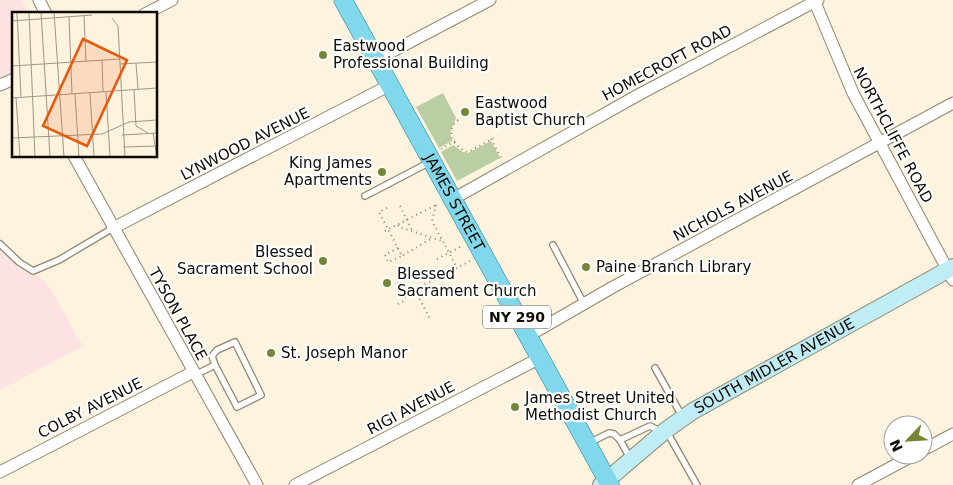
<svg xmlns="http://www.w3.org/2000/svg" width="953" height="485" viewBox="0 0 953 485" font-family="'DejaVu Sans',sans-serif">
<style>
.industrial{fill:#fde2e3}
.green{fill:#b9cea2}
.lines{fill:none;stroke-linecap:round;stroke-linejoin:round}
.service-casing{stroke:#90856e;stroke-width:8}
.minor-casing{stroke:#90856e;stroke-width:13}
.secondary-casing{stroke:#90856e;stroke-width:18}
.primary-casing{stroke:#227f92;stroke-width:19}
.path{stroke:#8a8375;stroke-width:2;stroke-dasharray:1 4;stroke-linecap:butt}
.service{stroke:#fff;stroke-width:5.5}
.minor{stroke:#fff;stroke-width:11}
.secondary{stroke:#c0ecf5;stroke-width:16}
.primary{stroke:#81d8ec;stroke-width:18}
.poi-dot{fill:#738636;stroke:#fff;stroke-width:2}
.labels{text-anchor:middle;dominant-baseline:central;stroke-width:4.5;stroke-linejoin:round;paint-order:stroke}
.shield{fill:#fff;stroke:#57544f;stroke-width:1}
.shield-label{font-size:14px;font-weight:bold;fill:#0f0b04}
.poi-label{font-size:15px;fill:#0f0b04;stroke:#fff;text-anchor:start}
.street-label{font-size:15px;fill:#0f0b04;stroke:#fff}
.inset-road{fill:none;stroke:#9e9687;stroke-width:1}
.view{fill:#e8590c;fill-opacity:0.15;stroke:#e8590c;stroke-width:2.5}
.inset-edge{fill:none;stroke:#0f0b04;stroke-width:2.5}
</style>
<rect width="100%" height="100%" fill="#fdf3de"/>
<g class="industrial">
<path d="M0,0H22L29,14H14V74L0,82Z"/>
<path d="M0,238L48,285L83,346L0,390Z"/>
</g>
<g class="green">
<path d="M443,93L456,118L450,133L452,141L439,148L416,107Z"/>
<path d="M491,141L500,158L457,181L441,152L453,145L463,152L468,153Z"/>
</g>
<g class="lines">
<defs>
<g id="service">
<path d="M365,196L430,162"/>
<path d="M0,244L19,262L33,271L59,260L113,228"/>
<path d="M553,245L584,304"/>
<path d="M655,368L682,416"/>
<path d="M195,375L215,365L237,407L261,395L235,342L217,350L212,356L215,365"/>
<path d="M667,432L697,485"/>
<path d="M620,440L630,458"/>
<path d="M589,443L609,433L614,434L620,440L650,426L656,429L658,433"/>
</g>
<g id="minor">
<path d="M39,0L46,14"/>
<path d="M814,0L853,93L953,280"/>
<path d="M145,14L172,0"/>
<path d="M376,60L490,0"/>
<path d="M0,85L14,79"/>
<path d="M74,156L257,485"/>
<path d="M453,199L640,94L818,0"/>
<path d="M113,228L390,85"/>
<path d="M528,336L613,287L953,103"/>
<path d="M923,450L953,434"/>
<path d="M0,472L193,372"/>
<path d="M295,485L540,358"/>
<path d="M858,485L914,455"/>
</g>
<g id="secondary">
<path id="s1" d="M601,485L666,430L693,411L953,267"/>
</g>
<g id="primary">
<path id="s2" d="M343,0L610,485"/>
</g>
</defs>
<use href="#service" class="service-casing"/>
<use href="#minor" class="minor-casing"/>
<use href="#secondary" class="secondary-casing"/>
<use href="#primary" class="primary-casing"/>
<g class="path">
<path d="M458,120C444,131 454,148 468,152L494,138"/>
<path d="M491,139L501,158"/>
<path d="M441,149L457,140"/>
<path d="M436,205L432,221L457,268"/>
<path d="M400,206L413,232"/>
<path d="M387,208L379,212L402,256L432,238"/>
<path d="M398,225L399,227L442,241"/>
<path d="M385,231L436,205"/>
<path d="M398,248L385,255L388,262L402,256"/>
<path d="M437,259L462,246"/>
<path d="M415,290L430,319"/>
<path d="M398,304L404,301L406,294L470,261"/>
</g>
<use href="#service" class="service"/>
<use href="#minor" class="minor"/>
<use href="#secondary" class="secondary"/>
<use href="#primary" class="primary"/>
</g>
<g class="poi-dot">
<circle cx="323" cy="55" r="5"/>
<circle cx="465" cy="112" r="5"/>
<circle cx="382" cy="172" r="5"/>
<circle cx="323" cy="261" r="5"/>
<circle cx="586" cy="267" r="5"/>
<circle cx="387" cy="283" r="5"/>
<circle cx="271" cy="353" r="5"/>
<circle cx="515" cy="407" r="5"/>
</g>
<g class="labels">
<rect class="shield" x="483" y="305.5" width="68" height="23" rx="4"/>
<g class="shield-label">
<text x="517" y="317">NY 290</text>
</g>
<g class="poi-label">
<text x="333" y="46">Eastwood<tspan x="333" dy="17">Professional Building</tspan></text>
<text x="475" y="103">Eastwood<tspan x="475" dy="17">Baptist Church</tspan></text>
<text x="372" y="163" text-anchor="end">King James<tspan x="372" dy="17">Apartments</tspan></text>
<text x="313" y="252" text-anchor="end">Blessed<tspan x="313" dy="17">Sacrament School</tspan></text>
<text x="596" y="267">Paine Branch Library</text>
<text x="397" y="274">Blessed<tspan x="397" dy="17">Sacrament Church</tspan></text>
<text x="281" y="353">St. Joseph Manor</text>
<text x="525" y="398">James Street United<tspan x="525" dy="17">Methodist Church</tspan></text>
</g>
<g class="street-label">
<text transform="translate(667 63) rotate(-28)">HOMECROFT ROAD</text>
<text transform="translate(893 135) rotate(62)">NORTHCLIFFE ROAD</text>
<text transform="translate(245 144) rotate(-27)">LYNWOOD AVENUE</text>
<text stroke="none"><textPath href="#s2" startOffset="231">JAMES STREET</textPath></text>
<text transform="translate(733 206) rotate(-28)">NICHOLS AVENUE</text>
<text transform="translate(178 314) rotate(61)">TYSON PLACE</text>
<text stroke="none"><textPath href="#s1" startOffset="211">SOUTH MIDLER AVENUE</textPath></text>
<text transform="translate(90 408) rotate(-27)">COLBY AVENUE</text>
<text transform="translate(411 408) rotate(-28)">RIGI AVENUE</text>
</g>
</g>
<g transform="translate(12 12)">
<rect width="145" height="145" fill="#fdf3de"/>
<path class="inset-road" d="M5,0L9,85M17,0L23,145M29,0L38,145M42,0L52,145M72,4L74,50M57,5L60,82M100,6L106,14L113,145M0,9L80,3M90,48L91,80M124,51L126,77M108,52L145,50M0,54L108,47M122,78L124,114L136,121M94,80L98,145M78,81L82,145M63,82L67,145M4,85L8,145M0,86L145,76M141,121L145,145M110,123L145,121M0,126L90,122L117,110L145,108M111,135L145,134"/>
<path class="view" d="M71,27L115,48L75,134L31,114Z"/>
<rect width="145" height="145" class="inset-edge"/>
</g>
<g transform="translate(908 440) rotate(245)"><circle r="24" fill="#ffffff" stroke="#9f9d9b"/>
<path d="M0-4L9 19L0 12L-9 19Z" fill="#738636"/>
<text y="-8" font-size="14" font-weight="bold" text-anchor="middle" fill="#0f0b04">N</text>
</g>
</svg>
